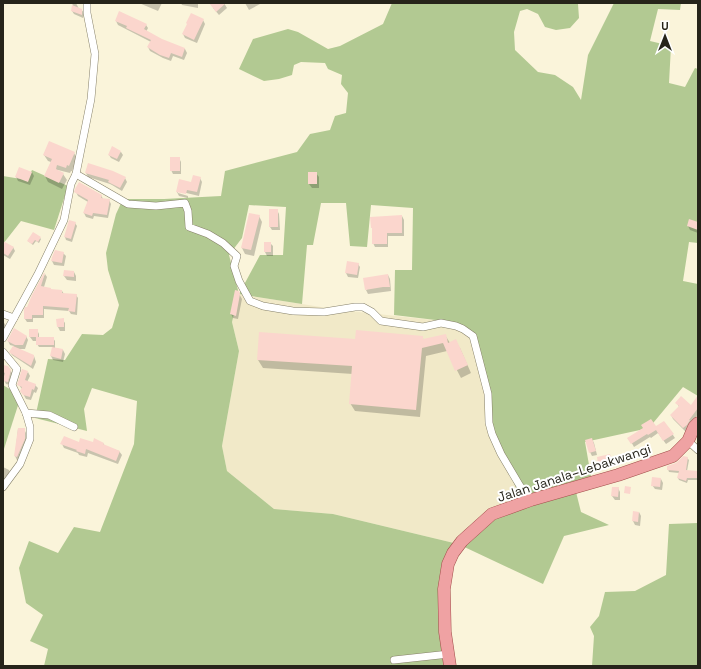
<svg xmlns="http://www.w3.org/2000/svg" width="701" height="669" viewBox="0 0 701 669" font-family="'Space Grotesk',sans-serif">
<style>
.built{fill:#f1e9c8}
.green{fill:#b2c992;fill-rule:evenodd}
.shadow{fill:#0003}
.building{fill:#fbd6cd}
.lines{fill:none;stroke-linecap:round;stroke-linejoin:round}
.street-casing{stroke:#868069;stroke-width:8}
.primary-casing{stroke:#a24e4b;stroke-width:13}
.street{stroke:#fff;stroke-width:7}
.primary{stroke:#efa2a3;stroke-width:12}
.labels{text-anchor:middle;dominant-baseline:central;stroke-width:4;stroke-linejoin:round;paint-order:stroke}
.street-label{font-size:13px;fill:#26241a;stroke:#fff}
</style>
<rect width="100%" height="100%" fill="#faf4da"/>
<path class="built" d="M239,294L340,310L452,322L468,332L475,348L493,429L521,501L458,544L333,514L274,509L227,471L222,446L239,351L232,322Z"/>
<g class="green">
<path d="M392,3H579L578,4L579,18L570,28L556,30L545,27L538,14L527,9L520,11L514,32L515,50L538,72L555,75L573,87L581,100L588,55L614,3H681L680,10L658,9L650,41L671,46L669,83L685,87L695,68L698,69V243L689,242L683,281L698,284V396L683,387L649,428L585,442L592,482L575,488L581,512L609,525L564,536L543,584L458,544L447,578L449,636L455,666H44L48,649L30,641L43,615L26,603L19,568L29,541L58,553L74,527L100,532L134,444L137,401L92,388L84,409L87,431L35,418L48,359L65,360L82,334L103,335L112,328L119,305L108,270L106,253L116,214L123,199H164L221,196L225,171L297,152L310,134L330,130L335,116L346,113L348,93L341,84L342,75L328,69L325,63L301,62L294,65L292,75L279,79L264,81L239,69L253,39L288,29L298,32L328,49L340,46L383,24ZM321,203H346L350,246L367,247L371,205L413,208L412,270H395L394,315L452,322L468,332L475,348L493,429L521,501L458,544L333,514L274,509L227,471L222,446L239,351L232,322L239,294L302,304L307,245H313ZM249,205L286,207L283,255H260L239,294L229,255L242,238Z"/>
<path d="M32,170L68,186L54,230L21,221L3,244V176L27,180Z"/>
<path d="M3,385L21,396L3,452Z"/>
<path d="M698,523V666H592L594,636L590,627L599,616L605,592L635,591L666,575L669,524Z"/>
</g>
<g class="shadow">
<path d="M71,3H76L79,9H81L84,13L83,18L74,14L72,11L73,5Z"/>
<path d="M139,3H162L158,11Z"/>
<path d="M181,3H198V8L182,5Z"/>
<path d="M213,3H224L227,8L219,15L213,8Z"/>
<path d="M245,3H259L260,4L249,10Z"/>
<path d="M203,20L205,24L197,43L185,38L183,34Z"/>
<path d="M116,21L146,25L148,28L146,32L162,40L185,49L187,53L184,60L173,56L171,61L163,58L150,51L148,47L151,42L118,25Z"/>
<path d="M121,152L123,155L119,162L111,158L109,155Z"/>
<path d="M74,153L77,159L72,171H71L70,173L58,170V171L63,174L67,180L62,189L48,182L45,176L51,162L48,161L44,155Z"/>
<path d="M179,158L181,162V174H173L171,170Z"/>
<path d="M32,172L34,176L30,185L18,181L16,177Z"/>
<path d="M86,173L125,178L127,182L122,191L112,185L110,184L88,177Z"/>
<path d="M316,173L319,177V188H312L309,184Z"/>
<path d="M200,178L202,182L199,196L178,191V193L188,196V198L179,196L177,192Z"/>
<path d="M76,192L101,195L103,199L109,200L111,204L108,218L94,216L93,219L86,217L84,213L88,202L78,196Z"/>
<path d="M277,210L279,214L280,230H272L270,227Z"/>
<path d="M259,216L262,222L254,256L245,254L242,248Z"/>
<path d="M402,216L404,220V236H388V247H375L373,243V230L372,228Z"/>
<path d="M75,223L77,226L72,242L66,240L65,237Z"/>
<path d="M698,223V233L690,230L688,226Z"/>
<path d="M40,238L41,239L39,243L36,241L33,245L28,241Z"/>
<path d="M3,243L13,247L15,251L10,259L3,255Z"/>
<path d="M270,243L273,246V256H267L265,252Z"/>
<path d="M63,253L66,256L64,266L54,265L52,261Z"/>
<path d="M358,264L360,267L358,278L348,277L346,273Z"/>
<path d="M65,271L74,272L76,276V281L67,280L64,276Z"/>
<path d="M45,274L47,277L44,287L52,290L62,291L64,294L76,295L78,298L77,315L71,314L69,311L44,309V318H33V322H27L25,319L28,308Z"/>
<path d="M388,275L390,279L391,291L368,294L366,290Z"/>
<path d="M238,292L242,299L238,319L233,318L231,314Z"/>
<path d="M57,320H63L65,323V331H60L58,327Z"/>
<path d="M3,322L5,324L7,327L3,335Z"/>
<path d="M37,330L39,334V338H53L55,341V348L63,350L65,354L63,362L53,360L51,356L53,347H39L37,344V341H33L30,337Z"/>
<path d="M445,335L450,343L460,348L471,373L461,378L447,351L426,356L420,417L355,411L350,403L353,374L263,368L258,360L356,340L422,337L424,340Z"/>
<path d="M26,336L28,340L25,349H16L34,356L36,362L33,369L12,355L10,352L14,346L10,345L8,341Z"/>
<path d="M3,365L11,371L13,375L10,385L6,384L4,380L5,376L3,375Z"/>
<path d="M28,372L30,376L27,382L35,385L38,388L36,393L34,392L31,400L26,399L21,390L22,389L18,384Z"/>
<path d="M698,397V414L686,432L673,419L671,415L679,407L677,403L692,406Z"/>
<path d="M664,422L675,438L666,444L658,433L651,438L650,437L634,447L629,438L656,428Z"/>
<path d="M18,429H24L26,433V443L19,460H17L15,456Z"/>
<path d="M592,439L594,443L597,455L592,456L590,452Z"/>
<path d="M93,443H103L105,446L119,451L122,455L118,464L88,453L87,457L79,455L78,453L64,448L62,444Z"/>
<path d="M610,455L612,459L614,465L601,467L599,464Z"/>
<path d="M687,458L689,460L687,471L698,472V480H688L687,483L679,480L678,478L679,473L669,472L668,469Z"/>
<path d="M3,467L9,470L10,473L5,481L3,480Z"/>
<path d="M661,479L663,483L662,490L655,489L652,485Z"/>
<path d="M618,488L620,492V500H615L612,496Z"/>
<path d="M639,512L641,516L640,526L635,525L633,521Z"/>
</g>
<g class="building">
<path d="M209,3H226L216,12Z"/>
<path d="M72,5L82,9V15L71,11Z"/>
<path d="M119,11L147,24L144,29L162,39L185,48L182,57L171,53L169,58L160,55L147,47L151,40L126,28L127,26L115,21Z"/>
<path d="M191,13L204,19L194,40L182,34L187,24L186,23Z"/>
<path d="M49,141L75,152L69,166L67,165L66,168L57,165L56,169L64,173L59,183L44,176L52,159L43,155Z"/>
<path d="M112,146L121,151L117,159L108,155Z"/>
<rect x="170" y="157" width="10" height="14"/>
<path d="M88,163L113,171L126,177L120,188L108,182L109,180L85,173Z"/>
<path d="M19,167L32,172L28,182L15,177Z"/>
<rect x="308" y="172" width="9" height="12"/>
<path d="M193,175L201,177L197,192L187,190L186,194L176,192L179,179L191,182Z"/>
<path d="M79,182L102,195L101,198L110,199L107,215L93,213L92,216L83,213L88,200L74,192L75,189Z"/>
<rect x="269" y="209" width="9" height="18"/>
<path d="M249,213L260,215L251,250L241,248Z"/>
<path d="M402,215V233H387V244H372V228H371L370,217Z"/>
<path d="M689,219L698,222V230L687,226Z"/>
<path d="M69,220L76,222L71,239L64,237Z"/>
<path d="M33,232L41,237L38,242L35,240L32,244L27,241Z"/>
<path d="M3,241L14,247L8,256L3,253Z"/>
<rect x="264" y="242" width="7" height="10"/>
<path d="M55,250L64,252L62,263L51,261L52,257Z"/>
<path d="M347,261L359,263L357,275L345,273Z"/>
<path d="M64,270L74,271V277L63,276Z"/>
<path d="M44,273H45L41,286L51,288V289L62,290V293L77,294L75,312L68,311L69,308L43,306V315H32V319H24V310L25,307H27L32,295Z"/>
<path d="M388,274L390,287H383L365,290L363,278Z"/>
<path d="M235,290L239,291L240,294L236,316L230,314Z"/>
<path d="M64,318V327H57L56,319Z"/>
<path d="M14,328L27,336L23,345H15L7,341Z"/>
<rect x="29" y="329" width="9" height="8"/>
<path d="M356,330L423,336V339L446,334L448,343L456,339L468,365L455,371L443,343L422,348L416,410L349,404L352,366L257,360L259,332L355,339Z"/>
<rect x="36" y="337" width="18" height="8"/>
<path d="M13,346L34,355V358L31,366L10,353L9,352Z"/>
<path d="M52,347L63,349L61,359L50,356Z"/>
<path d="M3,365L8,366L11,370L8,382L3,381L5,373L3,372Z"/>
<path d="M22,369L28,371L25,380L36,384L34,390L32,389L30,397L23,395L20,391L22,387L17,385Z"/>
<path d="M698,395V408L689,420H690L687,425L683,428L670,415L679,406L675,403L681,396L691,405Z"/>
<path d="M651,419L656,426L664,421L674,434L663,441L656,430L648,435L647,434L631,444L627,438L643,428L641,425Z"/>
<path d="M18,428H25V439L17,457L14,456Z"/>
<path d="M64,436L79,442L80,438L93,442L94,438L104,443L103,444L120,451L116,461L86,449L85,454L76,451L77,450L60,444Z"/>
<path d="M592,438L596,451L589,453L585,440Z"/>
<path d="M610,454L612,461L598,464L597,457Z"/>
<path d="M683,456L688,457L686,470L698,471V478H687L686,481L677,478L679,471L667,470V466L676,463Z"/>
<path d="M652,477L661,478L660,487L651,486Z"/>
<path d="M625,486L631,487L630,494L624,493Z"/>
<path d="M612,487H619L618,497L611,496Z"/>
<path d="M633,511L639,512L638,522L632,521Z"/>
</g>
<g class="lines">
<defs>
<g id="street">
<path d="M76,174L128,204L156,206L185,203L188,211L189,227L208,234L223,243L237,256L234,266L239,281L250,301L263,306L293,311L324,312L355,307H363L372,312L381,321L423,327L441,323L456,326L463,329L473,336L488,394L489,423L492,434L501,454L520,486L531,500"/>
<path d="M3,314L14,318"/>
<path d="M3,338L38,274L64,220L71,184L76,174L91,99L95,54L87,13V3"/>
<path d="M3,352L17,369L12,385L26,413L30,427V439L20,464L3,487"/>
<path d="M26,413L49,415L74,427"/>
<path d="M688,441L698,450"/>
<path d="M394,660L449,654"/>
</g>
<path id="primary" d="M450,666L445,632L444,589L448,564L453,553L462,541L492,514L531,500L618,475L673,456L688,441L694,427L698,423"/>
</defs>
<use href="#street" class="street-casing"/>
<use href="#primary" class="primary-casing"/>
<use href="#street" class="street"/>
<use href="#primary" class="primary"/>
</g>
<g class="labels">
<g class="street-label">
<text transform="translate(574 473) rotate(-18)">Jalan Janala–Lebakwangi</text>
</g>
</g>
<rect width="701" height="669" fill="none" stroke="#26241a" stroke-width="8"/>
<g transform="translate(665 36)" stroke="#ffffff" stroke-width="3" paint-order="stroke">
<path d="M0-3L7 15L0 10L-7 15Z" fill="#26241a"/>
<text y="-6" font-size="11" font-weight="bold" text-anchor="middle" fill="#26241a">U</text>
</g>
</svg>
